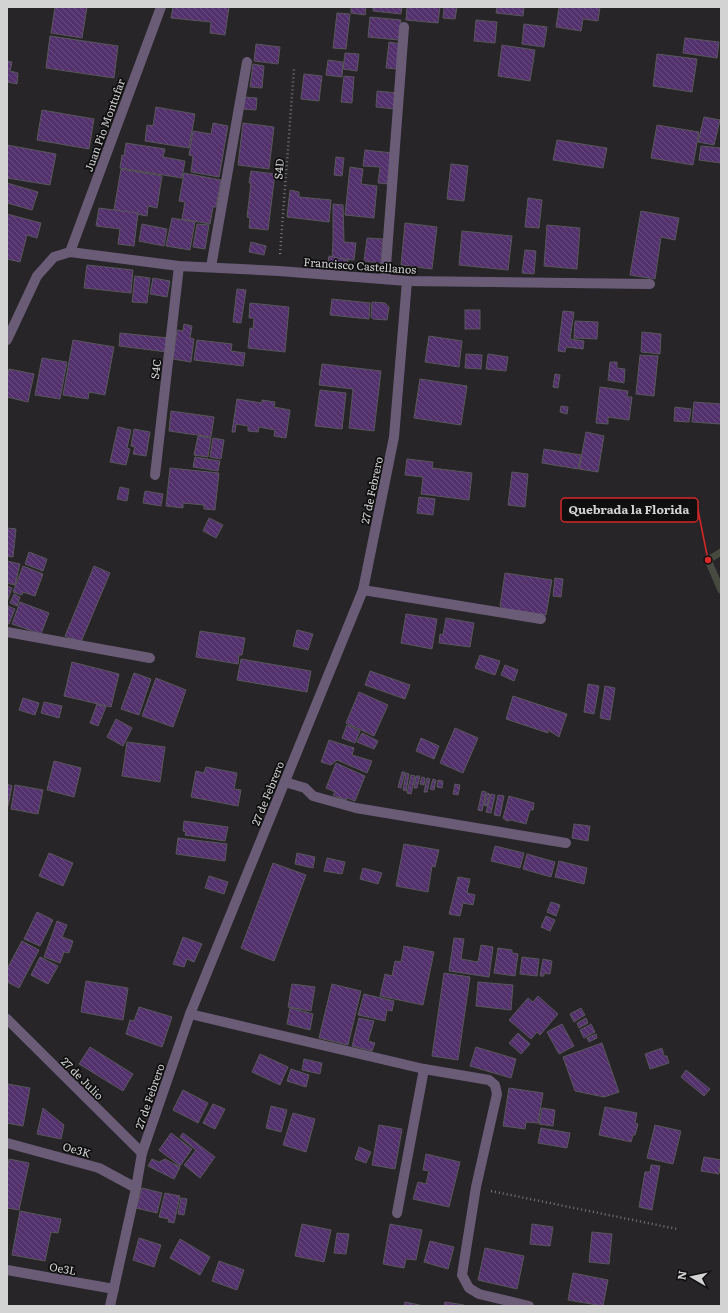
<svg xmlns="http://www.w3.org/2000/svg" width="728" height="1313" viewBox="0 0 728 1313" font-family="Literata,serif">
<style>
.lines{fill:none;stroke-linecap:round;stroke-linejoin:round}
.stream{stroke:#464a40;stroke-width:7}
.building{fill:url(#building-back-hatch);stroke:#58575a}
.path{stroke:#767577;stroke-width:2.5;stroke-dasharray:1 3;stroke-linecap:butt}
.lane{stroke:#6a5c77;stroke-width:10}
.street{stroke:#6a5c77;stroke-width:10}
.labels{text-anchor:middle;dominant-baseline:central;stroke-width:3.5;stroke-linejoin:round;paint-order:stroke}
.street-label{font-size:11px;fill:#d3d3d4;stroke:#0f0f10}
.leader{fill:none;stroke:#d62828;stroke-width:1.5}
.callout-dot{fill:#d62828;stroke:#0f0f10;stroke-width:1.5}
.callout{fill:#0f0f10;stroke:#d62828;stroke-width:1.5}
.callout-label{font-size:12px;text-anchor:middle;font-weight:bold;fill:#d3d3d4}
</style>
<defs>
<pattern id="building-back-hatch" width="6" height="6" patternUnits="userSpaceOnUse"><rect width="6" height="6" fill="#52316c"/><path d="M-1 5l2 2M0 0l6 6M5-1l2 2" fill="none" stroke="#6a4e80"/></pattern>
</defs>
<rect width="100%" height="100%" fill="#272528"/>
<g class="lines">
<path class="stream" d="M721,552L708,560L721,590"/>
</g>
<g class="building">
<path d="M55,7H87L82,38L51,33Z"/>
<path d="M173,7H229L225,35L210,33L211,22L171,18Z"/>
<path d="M351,7H366L365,15L351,13Z"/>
<path d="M373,7H402L401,14L373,11Z"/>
<path d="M407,7H440L438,23L406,20Z"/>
<path d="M444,7H457L455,19L443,18Z"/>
<path d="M497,7H524L523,16L496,13Z"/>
<path d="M559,7H600L598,21L583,19L581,31L556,27Z"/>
<path d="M337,13L350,14L346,49L333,48Z"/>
<path d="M370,17L401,20L399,40L368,37Z"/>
<path d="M476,20L497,22L495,43L474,41Z"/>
<path d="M524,24L547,27L544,47L522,44Z"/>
<path d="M50,36L118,46L114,78L46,68Z"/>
<path d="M685,38L719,42L717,58L683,53Z"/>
<path d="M389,42L401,44L398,69L386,68Z"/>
<path d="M256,44L280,47L278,64L254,61Z"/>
<path d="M502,45L535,50L530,81L498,76Z"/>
<path d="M345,53L359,54L357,71L343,69Z"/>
<path d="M657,54L697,59L692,92L653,86Z"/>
<path d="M328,60L343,62L342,77L326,75Z"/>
<path d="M7,61L12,62L10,71L18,73L17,84L7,82Z"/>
<path d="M253,64L264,66L262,88L250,87Z"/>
<path d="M304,74L322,76L319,101L301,99Z"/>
<path d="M344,76L354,77L352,103L341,102Z"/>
<path d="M377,91L397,93L395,109L376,107Z"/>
<path d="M244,97L257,98L256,110L243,109Z"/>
<path d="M156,107L195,114L189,148L145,141L147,125L153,126Z"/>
<path d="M42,110L94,119L89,149L37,140Z"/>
<path d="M704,117L720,120L714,145L698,142Z"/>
<path d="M213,123L228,126L219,177L191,172L193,156L189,155L193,131L211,134Z"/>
<path d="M243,123L274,127L269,169L238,165Z"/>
<path d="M657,125L699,132L693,165L651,158Z"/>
<path d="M557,140L607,148L603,168L553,160Z"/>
<path d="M126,143L165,149L163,157L185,161L182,178L120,168L122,155L124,156Z"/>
<path d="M7,145L56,154L50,185L7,178Z"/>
<path d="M701,146L721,148V163L699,160Z"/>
<path d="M365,150L393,153L389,184L378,183L380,167L363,166Z"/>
<path d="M336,157L344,158L342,176L334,175Z"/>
<path d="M451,164L468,166L464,201L447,199Z"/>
<path d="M350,167L363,169L361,184L377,186L374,218L345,215Z"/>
<path d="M121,169L162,176L157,208L148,206L147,216L114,210Z"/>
<path d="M251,171L275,174L268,230L249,228L250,218L247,217L251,183H249Z"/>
<path d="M184,173L221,180L216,207H213L210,224L182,219L185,202L179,201Z"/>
<path d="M7,183L38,192L32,210L7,203Z"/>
<path d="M290,190L299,192V197L331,200L329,222L287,217Z"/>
<path d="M528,198L542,200L539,228L525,227Z"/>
<path d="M333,204L343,205L344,242L356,243L354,260L332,258L333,240Z"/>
<path d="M99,208L138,213L134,246L118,244L120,229L96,226Z"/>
<path d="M641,211L679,218L675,240L661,237L655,279L630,275Z"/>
<path d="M7,214L41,223L37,238L27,235L20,262L7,259Z"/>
<path d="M172,218L195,222L190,250L166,246Z"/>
<path d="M405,223L437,227L432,269L401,265Z"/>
<path d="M142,224L167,229L164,246L139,241Z"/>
<path d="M197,224L209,225L205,249L193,247Z"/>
<path d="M547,225L580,228L577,269L544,266Z"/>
<path d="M462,231L512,236L508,270L459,265Z"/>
<path d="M367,238L383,239L381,263L364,261Z"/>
<path d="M251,242L266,246L264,255L249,252Z"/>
<path d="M525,250L536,251L534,274L522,273Z"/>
<path d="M329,256L348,260L347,265L328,262Z"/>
<path d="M87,265L133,270L131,293L84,288Z"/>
<path d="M135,276L150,278L147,303L132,302Z"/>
<path d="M153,278L170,281L167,297L150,294Z"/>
<path d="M237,289L246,290L241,323L233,322Z"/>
<path d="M332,299L370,303L369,319L330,315Z"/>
<path d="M372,302L385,303L389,307L387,320L373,319L371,317Z"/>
<path d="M250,303L289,307L285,352L248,348L250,328L253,329L254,318H249Z"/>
<rect x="465" y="310" width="15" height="19"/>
<path d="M563,311L574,312L570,339L584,341L583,349L566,347L565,352L558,351Z"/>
<path d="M575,321L598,322L597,339L574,338Z"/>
<path d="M184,324L192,326L190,338L194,339L191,362L173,359L177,330L183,331Z"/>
<path d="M642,332L661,334L660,354L641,352Z"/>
<path d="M120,333L168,338L167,352L119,346Z"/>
<path d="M429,336L462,341L459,367L425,362Z"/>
<path d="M73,340L114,347L105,395L89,392L88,399L63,395Z"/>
<path d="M197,340L232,344L231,351L245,353L243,366L194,360Z"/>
<path d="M466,354L482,355L481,369L465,368Z"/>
<path d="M488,354L508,357L506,371L486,369Z"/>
<path d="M640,355L658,356L654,396L636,394Z"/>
<path d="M42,358L67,362L60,399L35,395Z"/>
<path d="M610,362H617V368L625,369L624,383L608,380Z"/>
<path d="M322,364L381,371L374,431L349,428L353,389L319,385Z"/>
<path d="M9,369L34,374L28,402L7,397V378Z"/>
<path d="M555,374L560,375L558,388L553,387Z"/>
<path d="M420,379L467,386L461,425L414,418Z"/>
<path d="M600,387L628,391L627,397H632L629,420L608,417V424L596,423Z"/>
<path d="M320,390L346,393L342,429L315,426Z"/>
<path d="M237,399L262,403V400L275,402L274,407L290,410L286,438L274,436L275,430L259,427L258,432L248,431V426L236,424L235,432H232Z"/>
<path d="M694,402L721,404V424L692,422Z"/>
<path d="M561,406L568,407L567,414L560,412Z"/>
<path d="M675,407L691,409L689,422L674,421Z"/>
<path d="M171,411L214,417L211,437L169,431Z"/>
<path d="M118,427L131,430L127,448L130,449L126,465L110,462Z"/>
<path d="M134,429L150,432L146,456L133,454L135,447L131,446Z"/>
<path d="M586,432L604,436L598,472L579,469Z"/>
<path d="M198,436L211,438L208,457L194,455Z"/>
<path d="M213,438L224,440L221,459L210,457Z"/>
<path d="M544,449L581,455L578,469L542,463Z"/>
<path d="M195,457L220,461L218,471L193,467Z"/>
<path d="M407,459L433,462L432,468L472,473L469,500L421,494L423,477L405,475Z"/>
<path d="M170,468L219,473L215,510L204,509V505L183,503V508L166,506Z"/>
<path d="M512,472L528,474L525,507L508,505Z"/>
<path d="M120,487L129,489L127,501L117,499Z"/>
<path d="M145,491L163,494L161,506L143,503Z"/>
<path d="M419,497L435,499L433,515L417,513Z"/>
<path d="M209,518L223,525L216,538L203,531Z"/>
<path d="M7,528L16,529L13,557L7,556Z"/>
<path d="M29,552L47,559L43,571L25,564Z"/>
<path d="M7,561L20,564L15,585L7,583Z"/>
<path d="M23,566L43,574L35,596L23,592L22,595L13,592Z"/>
<path d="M94,566L110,573L81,642L65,636Z"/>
<path d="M505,573L552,580L546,615L504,609L500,606Z"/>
<path d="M555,578L563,579L561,597L553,596Z"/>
<path d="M7,586L12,588L7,602Z"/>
<path d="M14,594L20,597L17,606L10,603Z"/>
<path d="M20,602L49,613L41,634L12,624Z"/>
<path d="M8,606L15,609L9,624L7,623Z"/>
<path d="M406,614L437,619L432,649L401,643Z"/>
<path d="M446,618L474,623L470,647L439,643L440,634L443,635Z"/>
<path d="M297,630L313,634L308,650L293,646Z"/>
<path d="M200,631L245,638L242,655H239L238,664L196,657Z"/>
<path d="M480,655L500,661L495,675L475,668Z"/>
<path d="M241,659L311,671L307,692L237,680Z"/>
<path d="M72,662L119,674L111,707L64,696Z"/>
<path d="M505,665L518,670L514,681L501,675Z"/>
<path d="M370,671L410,685L405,699L365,685Z"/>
<path d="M134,673L151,679L139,715L121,709Z"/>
<path d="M156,678L186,690L173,727L142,716Z"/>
<path d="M588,684L599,686L594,714L584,712Z"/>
<path d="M605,686L615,688L610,720L600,718Z"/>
<path d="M359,692L388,705L374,736L346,723Z"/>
<path d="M513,696L567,714L559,737L548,730V733L506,719Z"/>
<path d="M23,698L39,703L35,715L19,710Z"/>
<path d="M44,702L62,706L59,718L41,713Z"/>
<path d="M97,704L106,707L98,726L90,723Z"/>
<path d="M116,719L132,728L123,746L107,737Z"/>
<path d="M347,725L360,731L355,743L342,738Z"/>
<path d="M455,728L478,738L463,773L440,763Z"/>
<path d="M362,733L378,741L374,749L357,742Z"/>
<path d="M421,738L439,746L434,759L416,751Z"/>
<path d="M329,740L354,748L352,755L372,761L367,773L337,760L331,765L321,762Z"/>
<path d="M127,742L165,747L160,782L122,776Z"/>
<path d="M54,761L81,768L74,797L47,790Z"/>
<path d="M336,763L365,776L355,801L347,798L346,800L333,795L335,792L326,788Z"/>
<path d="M206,767L237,773L234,789L241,790L238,806L191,797L196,771L204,773Z"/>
<path d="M402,772H405L401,788L398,787Z"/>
<path d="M406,773L409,774L406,791L403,790Z"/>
<path d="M411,775L415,776L411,794L407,793Z"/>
<path d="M416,776H420L417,788H414Z"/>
<path d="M422,777L425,778L424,785L420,784Z"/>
<path d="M427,778L430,779L427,792H424Z"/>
<path d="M433,779L436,780L434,790L430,789Z"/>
<path d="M438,780L443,781L442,788L437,787Z"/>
<path d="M7,784L12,786L8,806H7Z"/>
<path d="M455,784L460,785L458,795L453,794Z"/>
<path d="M15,785L43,790L38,814L11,809Z"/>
<path d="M482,791L486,792L482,811L478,810Z"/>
<path d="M487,793L490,794L487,806L484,805Z"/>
<path d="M491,794L495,795L491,813L486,812Z"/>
<path d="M498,795L504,796L500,816L494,815Z"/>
<path d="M509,796L534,803L533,810H530L526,824L511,820L507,821L503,818Z"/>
<path d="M184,821L228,827L225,841L185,835L186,832L183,831Z"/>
<path d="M574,824L590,826L588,841L572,838Z"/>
<path d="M178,838L227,844L225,861L176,854Z"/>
<path d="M404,844L439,850L435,867L432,866L428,892L396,886Z"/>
<path d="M495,846L524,853L520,868L491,861Z"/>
<path d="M49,853L73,863L63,886L39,876Z"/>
<path d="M297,853L315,857L313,868L295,864Z"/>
<path d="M527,854L555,862L551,877L523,869Z"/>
<path d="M327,858L345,862L342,874L324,871Z"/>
<path d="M559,861L587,868L584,884L555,877Z"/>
<path d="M273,863L306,875L274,961L241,948Z"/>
<path d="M363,868L382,873L378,884L360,879Z"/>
<path d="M209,876L228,882L224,894L205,888Z"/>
<path d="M458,877L470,879L467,893L475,895L473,905L463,903L460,916L449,914Z"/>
<path d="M551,902L560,905L556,916L547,912Z"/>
<path d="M37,912L53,920L40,946L24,939Z"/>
<path d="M546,916L555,920L550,931L541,927Z"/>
<path d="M57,921L67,925L62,937L73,941L69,953L64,952L60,963L44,957Z"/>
<path d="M183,937L202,944L194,962L187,959L184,967L173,964Z"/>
<path d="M454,938L464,939L461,959L478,962L481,945L493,947L489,977L449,971Z"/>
<path d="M22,941L39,950L19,988L7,982V969Z"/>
<path d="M404,946L434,952L423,1005L380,996L385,974L392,976L395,961L401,962Z"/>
<path d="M498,948L512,950V953L518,954L515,976L494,973Z"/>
<path d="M40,957L58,966L48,984L31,975Z"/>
<path d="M522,957L539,959L537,976L520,974Z"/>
<path d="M543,959L552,961L550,974L544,973V976H540Z"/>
<path d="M444,973L470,977L458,1060L432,1056Z"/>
<path d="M86,981L128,988L123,1020L81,1012Z"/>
<path d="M478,982L513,985L511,1010L476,1006Z"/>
<path d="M292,984L315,987L311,1011L288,1007Z"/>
<path d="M332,984L361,991L348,1045L319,1038Z"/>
<path d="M364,994L394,1001L392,1011L387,1010L385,1021L358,1015Z"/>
<path d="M538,996L558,1014L540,1035L537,1032L531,1039L509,1020L528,998L533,1002Z"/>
<path d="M139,1007L172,1017L162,1047L126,1034L130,1020L134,1021Z"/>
<path d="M290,1008L313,1014L310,1030L287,1024Z"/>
<path d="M581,1008L585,1015L574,1022L570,1014Z"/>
<path d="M359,1018L374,1021L368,1041L375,1043L372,1051L352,1046Z"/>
<path d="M586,1018L588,1023L579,1028L577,1023Z"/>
<path d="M562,1024L574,1046L559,1054L547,1032Z"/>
<path d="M591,1024L595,1032L584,1038L580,1030Z"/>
<path d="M518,1033L530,1044L521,1054L509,1043Z"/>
<path d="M596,1034L597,1038L589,1042L587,1038Z"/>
<path d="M602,1043L619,1092L604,1097L575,1091L563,1057Z"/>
<path d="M90,1047L133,1074L123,1091L79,1064Z"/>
<path d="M476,1047L516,1059L511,1078L470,1066Z"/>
<path d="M662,1048L664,1056H667L669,1063L650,1069L645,1054Z"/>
<path d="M260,1054L288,1067L280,1085L252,1072Z"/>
<path d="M304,1059L322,1063L320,1074L302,1070Z"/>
<path d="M291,1069L309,1075L306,1087L287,1081Z"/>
<path d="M686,1070L710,1089L704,1096L681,1077Z"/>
<path d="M8,1084L30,1088L23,1126L7,1123Z"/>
<path d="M509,1088L543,1093L538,1123L526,1122L525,1129L503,1126Z"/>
<path d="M183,1090L208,1103L198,1123L173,1110Z"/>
<path d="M213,1104L225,1109L215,1129L203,1123Z"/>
<path d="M271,1106L287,1110L281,1132L266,1128Z"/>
<path d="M605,1107L637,1113L635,1123L638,1124L635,1135H633L631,1142L599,1135Z"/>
<path d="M43,1108L64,1125L61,1139L37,1134Z"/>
<path d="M542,1108L555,1110L553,1126L539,1124Z"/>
<path d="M293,1113L315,1119L306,1152L283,1145Z"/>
<path d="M379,1125L402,1129L395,1169L372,1165Z"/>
<path d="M655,1125L681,1131L673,1164L647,1158Z"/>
<path d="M541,1128L570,1133L567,1148L538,1143Z"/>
<path d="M171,1133L192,1149L180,1166L159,1150Z"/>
<path d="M183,1133L215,1157L200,1178L184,1165L196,1150L180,1137Z"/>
<path d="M359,1147L371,1152L366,1163L355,1159Z"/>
<path d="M426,1154L460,1162L449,1207L413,1199L418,1182L426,1184L429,1171L423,1170Z"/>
<path d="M704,1157L721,1160L719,1174L701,1171Z"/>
<path d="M9,1159L29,1163L19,1210L7,1208V1172Z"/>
<path d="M152,1159L159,1162L165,1159L180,1167L174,1179L148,1166Z"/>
<path d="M651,1165L660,1166L652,1210L639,1207L645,1172H650Z"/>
<path d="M142,1188L162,1193L157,1213L136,1208Z"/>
<path d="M165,1193L180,1196L174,1223L168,1222L169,1219L159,1217Z"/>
<path d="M181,1198L187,1199L184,1215L178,1214Z"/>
<path d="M20,1211L61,1219L58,1233L51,1232L45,1261L12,1255Z"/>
<path d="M302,1224L331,1230L324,1262L295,1256Z"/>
<path d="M390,1224L422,1230L416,1260L406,1259L404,1268L383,1264Z"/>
<path d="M532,1224L553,1227L550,1246L530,1244Z"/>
<path d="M592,1232L612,1234L609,1264L589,1262Z"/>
<path d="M337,1233L349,1234L346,1254L334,1253Z"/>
<path d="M139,1238L161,1245L154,1267L133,1260Z"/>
<path d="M180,1239L210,1257L200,1275L170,1258Z"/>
<path d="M430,1241L454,1247L448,1269L424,1262Z"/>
<path d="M485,1248L524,1256L517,1289L478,1280Z"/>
<path d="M219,1261L244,1270L237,1290L212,1281Z"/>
<path d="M573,1273L608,1280L603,1306L568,1300Z"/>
<path d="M405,1302L424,1306H404Z"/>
<path d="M445,1302L464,1305V1306H444Z"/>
</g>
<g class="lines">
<g class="path">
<path d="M280,254L294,69"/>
<path d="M491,1191L677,1229"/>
</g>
<path class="lane" d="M285,782L305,788L313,796L356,808L566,843"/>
<g class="street">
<path d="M70,252L161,7"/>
<path d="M211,267L247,62"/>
<path d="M385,279L404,27"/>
<path d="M7,340L37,276L54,257L70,252L179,266L279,271L407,281L650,284"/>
<path d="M155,475L179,266"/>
<path d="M363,590L541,619"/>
<path d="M7,632L150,658"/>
<path d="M190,1014L424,1069L489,1080L495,1085L497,1094L476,1187L462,1275L469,1288L479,1294L529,1306"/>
<path d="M7,1019L142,1153"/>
<path d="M7,1143L99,1168L136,1188"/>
<path d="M397,1213L424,1069"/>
<path d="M7,1270L114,1289"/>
<path d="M110,1306L136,1188L142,1153L190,1014L363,590L394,437L407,281"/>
</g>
</g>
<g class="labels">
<g class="street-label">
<text transform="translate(104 125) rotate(-70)">Juan Pio Montufar</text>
<text transform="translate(278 169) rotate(-86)">S4D</text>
<text transform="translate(360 265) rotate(4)">Francisco Castellanos</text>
<text transform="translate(155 369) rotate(-83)">S4C</text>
<text transform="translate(371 490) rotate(-78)">27 de Febrero</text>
<text transform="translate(267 793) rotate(-68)">27 de Febrero</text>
<text transform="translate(83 1078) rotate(45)">27 de Julio</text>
<text transform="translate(149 1096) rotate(-71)">27 de Febrero</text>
<text transform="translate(77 1149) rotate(16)">Oe3K</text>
<text transform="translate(63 1268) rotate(10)">Oe3L</text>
</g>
</g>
<path class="leader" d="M708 560L698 510"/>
<circle class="callout-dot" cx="708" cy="560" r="4"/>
<rect class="callout" x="561" y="498" width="137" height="24" rx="4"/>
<g class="callout-label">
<text x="629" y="514">Quebrada la Florida</text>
</g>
<rect width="728" height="1313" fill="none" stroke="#d3d3d4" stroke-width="16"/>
<g transform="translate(692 1277) rotate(279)" stroke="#0f0f10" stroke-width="3" paint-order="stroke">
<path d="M0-3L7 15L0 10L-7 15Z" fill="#d3d3d4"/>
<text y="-6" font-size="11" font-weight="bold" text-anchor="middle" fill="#d3d3d4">N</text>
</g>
</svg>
